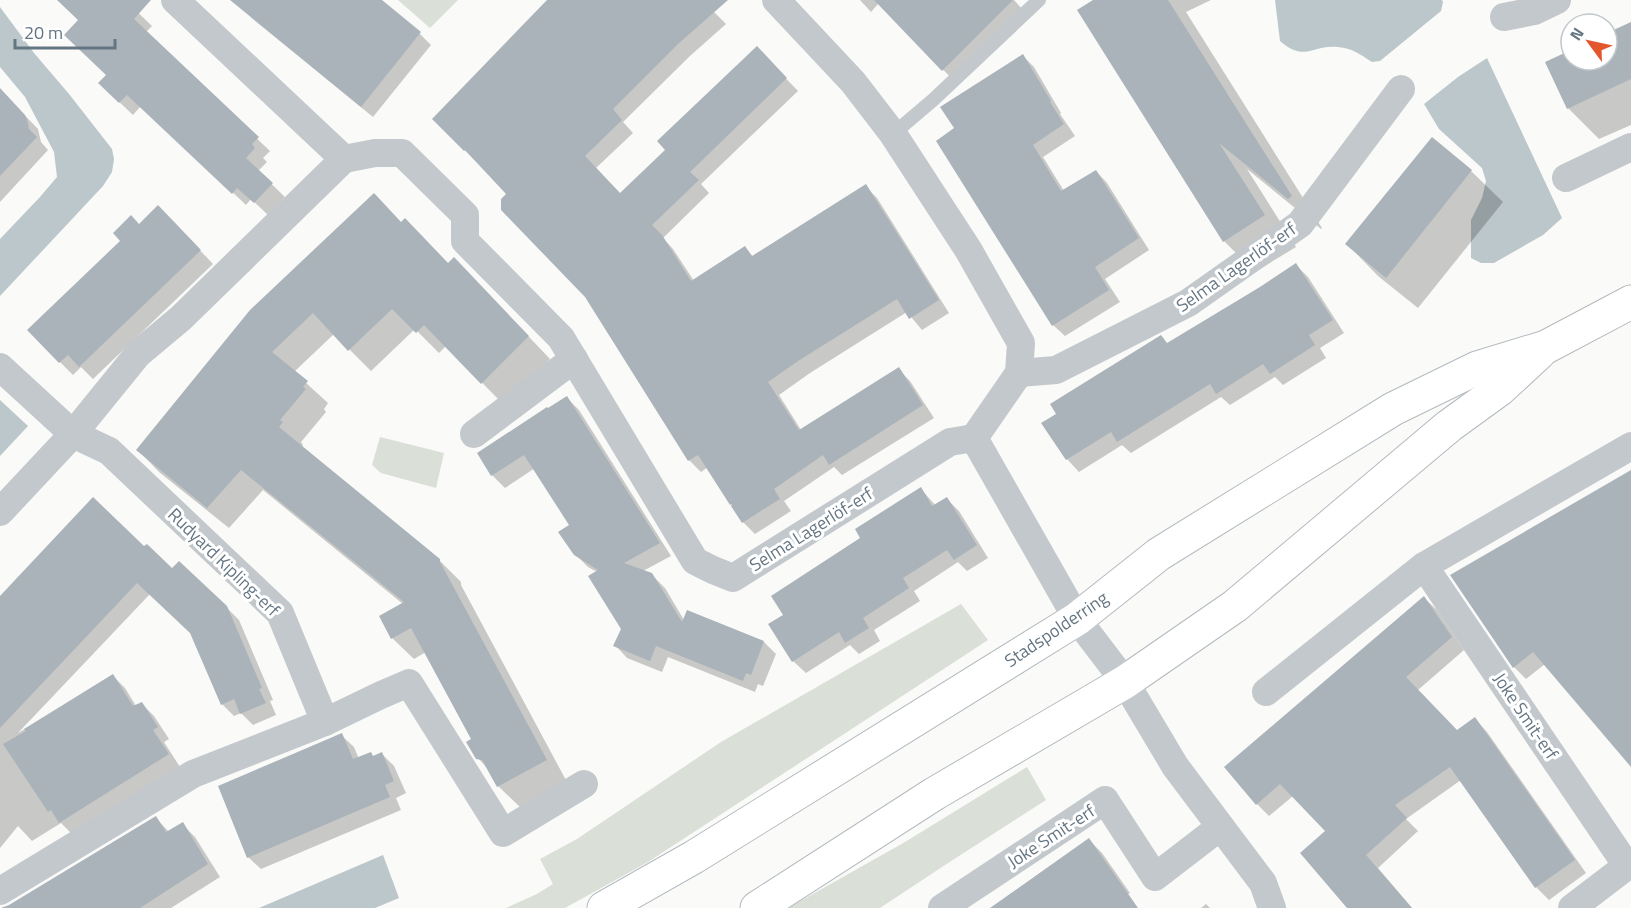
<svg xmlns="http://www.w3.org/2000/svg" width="1631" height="908" viewBox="0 0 1631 908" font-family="'Titillium Web',sans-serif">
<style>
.green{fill:#dadfd7}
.water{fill:#bbc7cb}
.shadow{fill:#0003}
.building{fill:#aab3b9}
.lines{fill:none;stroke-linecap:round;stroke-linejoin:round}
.secondary-casing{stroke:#b3babf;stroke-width:35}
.lane{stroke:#c3c8cc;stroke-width:14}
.street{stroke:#c3c8cc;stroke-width:28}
.secondary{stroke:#fff;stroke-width:33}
.labels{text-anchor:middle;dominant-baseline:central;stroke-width:6;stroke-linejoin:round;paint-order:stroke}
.street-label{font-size:18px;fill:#657683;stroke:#fff}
</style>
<rect width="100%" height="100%" fill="#fafaf8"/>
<g class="green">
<path d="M398,0H458L430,28Z"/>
<path d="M380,437L444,453L436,488L381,473L372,465Z"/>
<path d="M961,604L988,640L648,862L565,908H506L537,894L553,884L540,859L577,839L721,742Z"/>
<path d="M1027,767L1046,800L945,865L880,908H788L905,842Z"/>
</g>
<g class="water">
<path d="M1275,0H1442L1443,2L1441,11L1380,61L1372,62C1361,55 1352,48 1338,47C1313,44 1305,63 1280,41Z"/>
<path d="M0,7L34,53L69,94L112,149L114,159L112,172L103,186L0,296V239L40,197L57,177L54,152L25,97L0,67Z"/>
<path d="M1487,58L1562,218L1543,235L1494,263H1481L1471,258V220L1482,198L1486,181L1482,168L1439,129L1424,104L1458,77Z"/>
<path d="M0,400L28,426L0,456Z"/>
<path d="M383,855L399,898L375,908H259Z"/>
</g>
<g class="shadow">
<path d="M58,0H125L152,26L146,32L270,151L263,158L267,162L258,171L285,197L268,215L251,199L246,205L141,106L133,115L113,96L108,76L79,20Z"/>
<path d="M250,0H375L420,34L431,45L373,117L254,20L243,9Z"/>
<path d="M549,0H702L726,24L690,56L623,122L633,133L596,168L621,195L768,60L798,91L701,184L709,193L663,238L673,249L694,281L745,248L753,257L865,186L877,198L949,313L922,330L907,312L810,373L779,395L801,430L898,369L910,381L934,418L842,475L834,467L784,501L791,511L755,534L743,522L708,467L701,472L689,460L586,296L508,194L434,119Z"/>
<path d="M860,0H1014L1025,12L955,82L879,3L871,12Z"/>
<path d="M1096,0H1211L1186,12L1322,228L1321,229L1247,169L1296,247L1255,272L1224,241Z"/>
<path d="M1631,23V125L1599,139L1568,108L1571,51V60H1607V34Z"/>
<path d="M1023,56L1034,67L1061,113L1060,114L1075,136L1043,157L1064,191L1096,171L1107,183L1149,250L1105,279L1120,302L1065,336L1053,325L956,129Z"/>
<path d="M0,90L38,129L41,142L48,150L0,202Z"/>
<path d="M1432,139L1471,171L1503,202L1418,308L1378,276L1347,244Z"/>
<path d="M171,220L213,264L93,379L81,367L73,375L29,331L139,225Z"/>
<path d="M402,224L449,264L475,280L550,359L503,404L446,346L439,353L415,329L371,371L334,334L294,372L328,403L324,409L326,412L301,442L303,445L301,447L439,560L461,582V585L567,782L520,807L498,786L490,771L478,758L473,740L426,652L414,659L392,638L403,604L263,490L229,528L159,472L138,450Z"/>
<path d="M1296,265L1308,277L1344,333L1320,348L1326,358L1283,385L1275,377L1230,405L1221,397L1131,453L1122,445L1079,472L1067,459L1168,344Z"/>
<path d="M567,398L579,410L671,556L643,571L652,575L665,588L684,620L764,642L776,654L763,686L758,684L755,692L668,657L662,672L627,658L615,645L623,628L597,572L588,567L575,554L571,526L535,468L505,488L492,475L479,454Z"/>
<path d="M1631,472V764L1545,664L1526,679L1514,667L1452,575Z"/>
<path d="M921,489L936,506L947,499L959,511L988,558L967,571L958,562L914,591L920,601L874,630L880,641L859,654L850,645L806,673L793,661L785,615L862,538Z"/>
<path d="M144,548L172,570L226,607L239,620L273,700L270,701L276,715L253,725L241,713L234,716L222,704L192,633L150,594L18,733L113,676L125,688L136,706L142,704L154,716L169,739L164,742L180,767L72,834L61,823L32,841L18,826L0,848V599Z"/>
<path d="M1424,598L1437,610L1464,650L1418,690L1457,731L1475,719L1487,732L1586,873L1549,900L1536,887L1461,780L1406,819L1418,831L1378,868L1412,908H1349L1327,832L1293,796L1269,816L1257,804Z"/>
<path d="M341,735L354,747L359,759L374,757L382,754L394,766L406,793L396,798L401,810L261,869L248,857Z"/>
<path d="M156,818L169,832L182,824L195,837L220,877L171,908H7Z"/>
<path d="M1089,840L1102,853L1130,893L1107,908H992Z"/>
<path d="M1206,904L1210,908H1201Z"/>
</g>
<g class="building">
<path d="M57,0H151L134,19L259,137L252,144L255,148L246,158L273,183L254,203L237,188L232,194L127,95L119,103L98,83L106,75L64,35L78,20Z"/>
<path d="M230,0H382L421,32L361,107Z"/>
<path d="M547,0H728L678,44L613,109L622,120L585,156L620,193L665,150L657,141L757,46L787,78L690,172L699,180L652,225L662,235L691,281L745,246L752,256L866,184L939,300L909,319L897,299L798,361L768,382L799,430L899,367L923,405L829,465L823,455L774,489L780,499L742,523L731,506L732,504L730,505L698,455L688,461L585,297L501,210V199L506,194L465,150L464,151L432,119Z"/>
<path d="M874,0H1013L942,71Z"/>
<path d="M1093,0H1168L1292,196L1288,199L1219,143L1265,215L1223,242L1077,10Z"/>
<path d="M1631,22V79L1567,109L1545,62L1571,50V60H1607V33Z"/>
<path d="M1023,54L1051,101L1050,102L1064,124L1033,145L1061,191L1096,170L1139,238L1095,267L1109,290L1052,326L936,141L954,128L940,107Z"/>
<path d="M0,88L25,115L27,119L29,129L37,137L0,176Z"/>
<path d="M1432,137L1472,170L1386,278L1345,244Z"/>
<path d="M374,193L401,222L405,218L448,263L454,257L529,336L481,384L424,325L416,333L392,309L348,351L313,313L272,352L308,381L303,387L306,389L280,420L283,422L279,427L440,559V562L547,760L497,787L482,760L476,759L466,742L471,739L411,628L391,639L379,616L404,602L241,470L207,508L136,450L250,310Z"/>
<path d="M158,205L201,250L79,367L68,355L59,363L27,330L120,241L113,233L131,215L139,224Z"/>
<path d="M1296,263L1333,320L1309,335L1315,345L1270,374L1263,364L1216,394L1210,384L1117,442L1111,432L1066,460L1041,423L1056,414L1050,404L1161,335L1167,343L1260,287Z"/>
<path d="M567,396L660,543L624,563L652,573L682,622L687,610L764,641L751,675L746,673L743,681L656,646L650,661L613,646L621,629L588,576L598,570L574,555L558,532L569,525L524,455L491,476L477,453L547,407L548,408Z"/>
<path d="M1631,470V767L1533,652L1513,668L1450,575Z"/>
<path d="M921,487L932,506L947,497L977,545L954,560L947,550L903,578L909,588L863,618L869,628L845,643L839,632L792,662L768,624L783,615L771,596L860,538L855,529Z"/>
<path d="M93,497L144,546L147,544L172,568L179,561L227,606L262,688L259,689L266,703L240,714L234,699L221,705L190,633L137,583L0,728V596Z"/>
<path d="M1424,596L1452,637L1406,677L1457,730L1475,717L1575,860L1535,888L1450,767L1395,805L1407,818L1366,855L1412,908H1347L1300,853L1325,831L1280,784L1256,805L1224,767Z"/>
<path d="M113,674L133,706L142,702L158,727L153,730L169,754L59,823L51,810L48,812L3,744L26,731L24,729Z"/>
<path d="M342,733L353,759L371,752L373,756L382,752L394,781L385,785L390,797L247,858L218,786Z"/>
<path d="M156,816L166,832L183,822L208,864L140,908H1L9,905Z"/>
<path d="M1089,838L1138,908H990L1041,872Z"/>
</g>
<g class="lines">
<defs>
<g id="secondary">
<path d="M604,908L694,857L1077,619L1159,554L1393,409L1477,368L1546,347L1631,302"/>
<path d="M757,908L934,794L1125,682L1235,606L1449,426L1500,389L1539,353"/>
</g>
</defs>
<use href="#secondary" class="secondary-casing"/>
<path class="lane" d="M893,134L933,100L1039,0"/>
<g class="street">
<path d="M776,0L853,82L893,134L969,251L1021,343L1019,373L974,438L1077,619L1125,682L1175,766L1263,883L1272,908"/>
<path d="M1504,17L1534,11L1557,0"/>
<path d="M344,159L375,153H402L465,215V241L561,338L695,561L713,570L733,578L950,442L974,438"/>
<path d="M1566,178L1631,147"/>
<path d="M0,367L73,434L109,451L280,613L325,722L193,774L0,891"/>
<path d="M1019,373L1056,370L1188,303L1300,224L1401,89"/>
<path d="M474,434L574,359"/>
<path d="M0,512L73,434L138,354L181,318L344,159L175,0"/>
<path d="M1424,566L1627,866L1572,908"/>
<path d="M1266,692L1424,566L1631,446"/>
<path d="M325,722L381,695L409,683L503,833L584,784"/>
<path d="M942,908L1105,800L1155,877L1220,827"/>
</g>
<use href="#secondary" class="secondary"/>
</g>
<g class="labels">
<g class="street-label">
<text transform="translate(1236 267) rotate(-35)">Selma Lagerlöf-erf</text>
<text transform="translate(811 529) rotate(-32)">Selma Lagerlöf-erf</text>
<text transform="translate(224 562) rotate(44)">Rudyard Kipling-erf</text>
<text transform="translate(1056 629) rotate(-34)">Stadspolderring</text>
<text transform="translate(1526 716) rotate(56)">Joke Smit-erf</text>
<text transform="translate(1051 836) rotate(-33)">Joke Smit-erf</text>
</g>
</g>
<g transform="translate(1589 42) rotate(303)"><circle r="28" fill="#ffffff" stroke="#c1c8cd" stroke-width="1.5"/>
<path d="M0-4.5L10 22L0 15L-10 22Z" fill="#e4572e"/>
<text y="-9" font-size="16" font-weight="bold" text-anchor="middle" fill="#657683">N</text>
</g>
<path d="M15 39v9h100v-9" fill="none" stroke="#657683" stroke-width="3"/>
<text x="24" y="39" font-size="18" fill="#657683" stroke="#ffffff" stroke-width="4.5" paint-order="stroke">20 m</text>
</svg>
